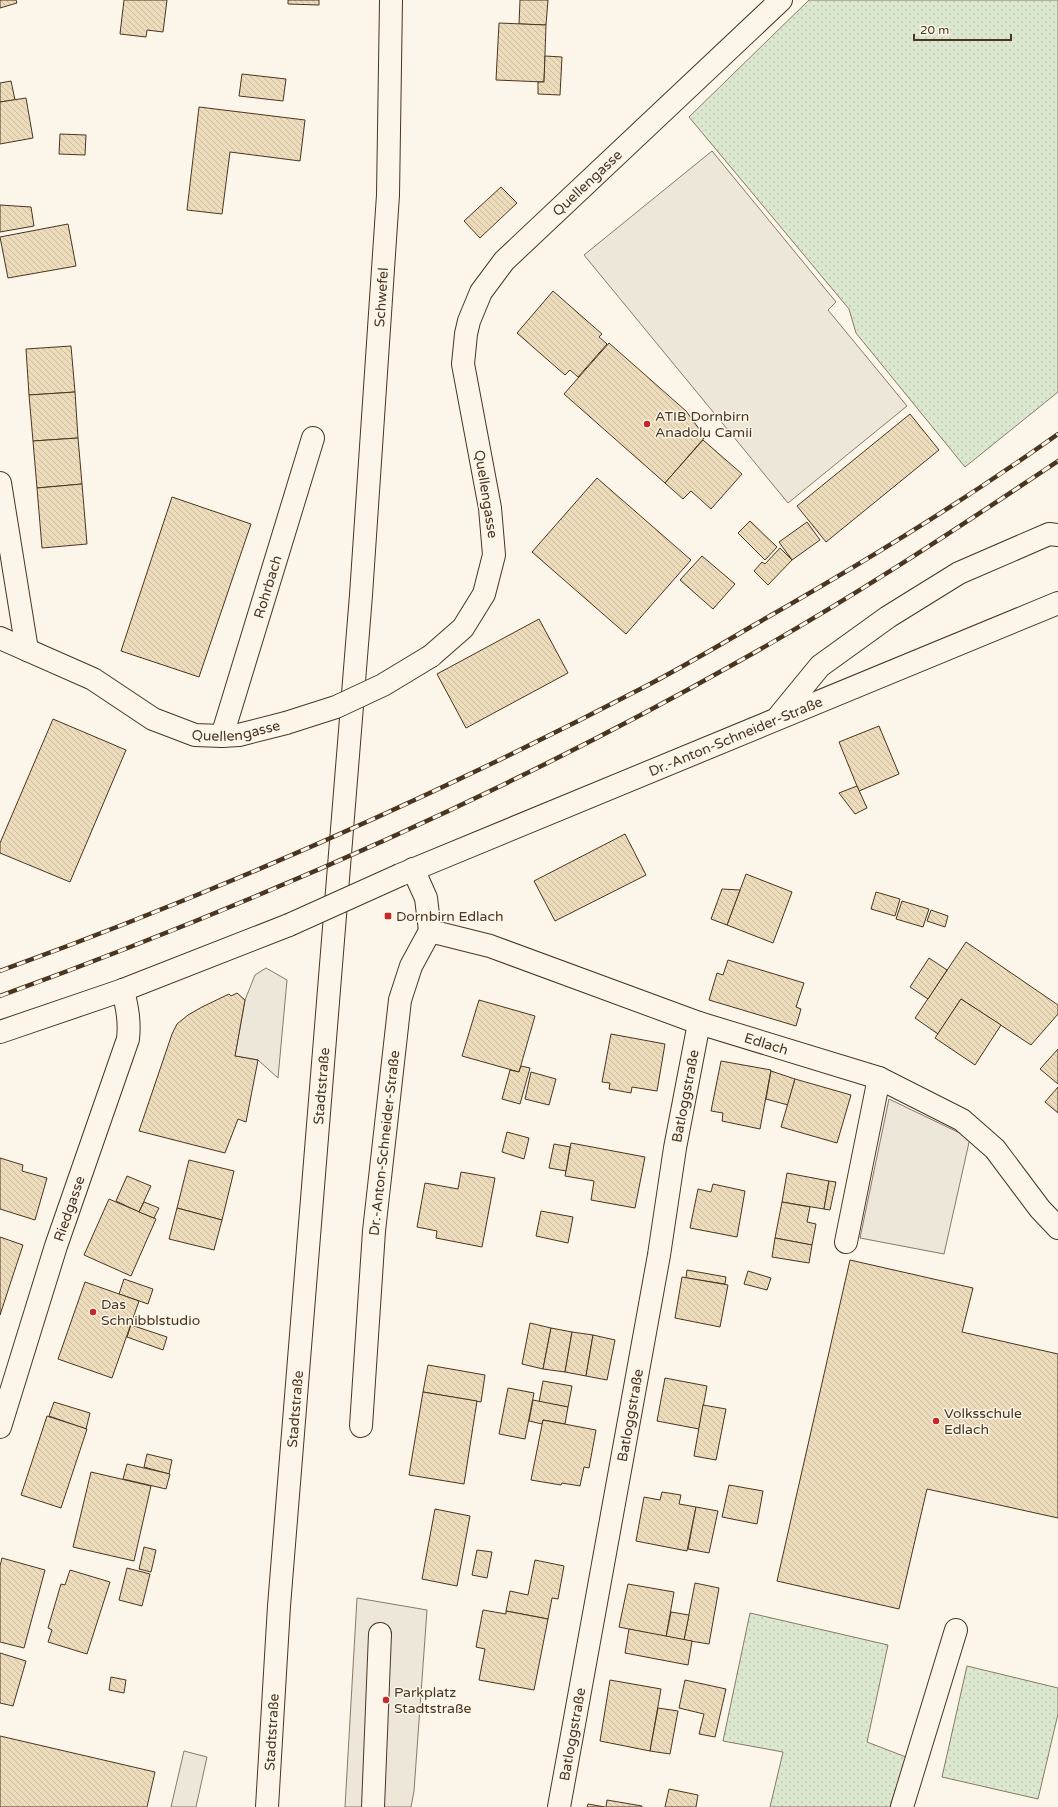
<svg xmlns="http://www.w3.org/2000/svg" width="1058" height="1807" viewBox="0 0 1058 1807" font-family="'Varela Round',sans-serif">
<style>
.green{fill:url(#green-dots);stroke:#887966}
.parking{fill:#ede7d9;stroke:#887966}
.building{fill:url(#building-back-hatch);stroke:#4a3520}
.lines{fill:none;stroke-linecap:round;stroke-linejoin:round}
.minor-casing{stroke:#4a3520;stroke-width:24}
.major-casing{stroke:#4a3520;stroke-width:24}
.minor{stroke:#fbf6e9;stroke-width:22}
.major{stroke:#fbf6e9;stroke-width:22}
.rail-casing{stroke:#4a3520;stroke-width:4.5}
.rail{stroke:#fbf6e9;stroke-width:3;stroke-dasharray:9;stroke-linecap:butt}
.minor-bridge-casing{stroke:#4a3520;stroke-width:24;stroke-linecap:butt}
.minor-bridge{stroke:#fbf6e9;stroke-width:22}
.poi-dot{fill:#c62828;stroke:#fbf6e9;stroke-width:1.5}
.labels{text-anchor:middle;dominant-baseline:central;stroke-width:3;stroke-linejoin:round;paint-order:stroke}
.street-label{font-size:14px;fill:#4a3520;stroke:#fbf6e9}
.poi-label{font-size:14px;fill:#4a3520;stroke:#fbf6e9;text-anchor:start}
</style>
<defs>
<pattern id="green-dots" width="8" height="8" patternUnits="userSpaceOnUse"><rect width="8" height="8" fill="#dce7d0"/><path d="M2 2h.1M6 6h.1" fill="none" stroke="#bec7b2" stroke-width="1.8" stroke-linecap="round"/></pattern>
<pattern id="building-back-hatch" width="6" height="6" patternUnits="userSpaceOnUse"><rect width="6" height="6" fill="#ecdcbc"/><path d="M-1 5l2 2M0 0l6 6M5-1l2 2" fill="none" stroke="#ccbda1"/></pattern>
</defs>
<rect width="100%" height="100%" fill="#fbf6e9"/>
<g class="green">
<path d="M809,0H1058V392L965,467L856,333L849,309L689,117Z"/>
<path d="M750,1613L888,1645L867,1742L906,1757L890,1807H770L783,1752L723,1741Z"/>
<path d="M967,1666L1058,1688V1714L1038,1799L942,1777Z"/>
</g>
<g class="parking">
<path d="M712,151L836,302L828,310L907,406L788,503L584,255Z"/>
<path d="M266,968L287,980L278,1078L258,1060L235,1056L245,1000L255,975Z"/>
<path d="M889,1099L970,1138L944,1254L860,1238Z"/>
<path d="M357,1598L427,1610L414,1791L411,1807H345Z"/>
<path d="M184,1751L207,1757L196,1807H171Z"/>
</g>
<g class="building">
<path d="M0,0H16L17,3L0,8Z"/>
<path d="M124,0H167L163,32L147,30L146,37L120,34Z"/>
<path d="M288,0H319V5L288,4Z"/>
<path d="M520,0H548L546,25L519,24Z"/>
<path d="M499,23L546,25L544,82L496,80Z"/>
<path d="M545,56L562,57L560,95L538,94V82H544Z"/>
<path d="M242,74L286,79L283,101L239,96Z"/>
<path d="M11,81L15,100L0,102V83Z"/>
<path d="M26,98L33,138L0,144V102Z"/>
<path d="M199,107L305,120L300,161L230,152L222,214L187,210Z"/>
<path d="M60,134L86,135L85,155L59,154Z"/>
<path d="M501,187L517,203L480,238L464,221Z"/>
<path d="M0,205L31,207L34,226L0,232Z"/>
<path d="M68,224L76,266L8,278L0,237Z"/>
<path d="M553,291L602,334L599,337L607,344L578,377L570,370L565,375L517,333Z"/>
<path d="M609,343L686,411L705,437L665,483L564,394Z"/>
<path d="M71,346L75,392L29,395L26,349Z"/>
<path d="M75,392L78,438L33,441L29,395Z"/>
<path d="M910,414L939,450L826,542L797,506Z"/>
<path d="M78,438L82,484L37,488L33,441Z"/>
<path d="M703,440L742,474L711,509L691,491L683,499L665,483Z"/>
<path d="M597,478L691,560L626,634L532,552Z"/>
<path d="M82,484L87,544L42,548L37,488Z"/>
<path d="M172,497L251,524L199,677L121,651Z"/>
<path d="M750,521L777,547L765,560L738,533Z"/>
<path d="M807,522L820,540L792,560L779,542Z"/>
<path d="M780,548L792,560L768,585L754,571L762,562L765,564Z"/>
<path d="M702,556L735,584L713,609L680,580Z"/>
<path d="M539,619L568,673L466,728L437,674Z"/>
<path d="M53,719L126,750L70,882L0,853V843Z"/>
<path d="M879,726L899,774L859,791L839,742Z"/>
<path d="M857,786L867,808L855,814L839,793Z"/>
<path d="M625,834L646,875L555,921L534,881Z"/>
<path d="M746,874L792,892L773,943L727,925Z"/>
<path d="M722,889L740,890L727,925L711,919Z"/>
<path d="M876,892L900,899L895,916L871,909Z"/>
<path d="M902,901L929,909L923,927L896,919Z"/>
<path d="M931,910L948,916L945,927L927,921Z"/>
<path d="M966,942L1058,1005V1014L1031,1045L961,999L938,1034L915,1018Z"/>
<path d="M929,958L947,970L928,999L910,987Z"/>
<path d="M728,960L804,983L796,1007L801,1009L796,1026L709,1000L717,973L723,975Z"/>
<path d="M237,993L245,1000L235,1056L258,1060L246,1122L238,1119L225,1153L139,1131L172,1034L177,1024L188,1015L202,1007L229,994L231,996Z"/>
<path d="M961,999L1001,1025L975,1065L935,1038Z"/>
<path d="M479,1000L535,1016L519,1072L462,1056Z"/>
<path d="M611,1034L665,1044L657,1091L632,1087L631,1093L609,1089L610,1083L602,1082Z"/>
<path d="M1058,1049V1084L1040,1069Z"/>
<path d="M721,1061L771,1070L760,1129L722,1121L723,1113L711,1111Z"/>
<path d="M521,1066L530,1068L520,1104L502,1099L510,1070L519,1072Z"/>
<path d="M771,1071L795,1079L788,1105L766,1099Z"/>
<path d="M531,1072L556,1079L549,1105L525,1099Z"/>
<path d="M795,1079L851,1095L837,1143L781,1127Z"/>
<path d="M1058,1087V1113L1045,1102Z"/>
<path d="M507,1132L529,1138L524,1159L502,1152Z"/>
<path d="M571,1143L645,1157L635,1208L591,1200L594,1181L565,1176Z"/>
<path d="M554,1144L570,1147L566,1171L549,1168Z"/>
<path d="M0,1158L23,1165L22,1171L47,1178L35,1220L0,1209Z"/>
<path d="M189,1160L234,1171L222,1220L177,1208Z"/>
<path d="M461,1172L495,1178L482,1247L436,1238L437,1231L417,1227L425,1183L458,1189Z"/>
<path d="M787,1173L829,1181L824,1209L782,1202Z"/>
<path d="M127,1176L151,1186L139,1212L116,1201Z"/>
<path d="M829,1181L836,1182L830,1210L824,1209Z"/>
<path d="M713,1184L745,1191L737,1237L690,1228L698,1189L711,1192Z"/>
<path d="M109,1199L156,1219L131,1276L84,1255Z"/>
<path d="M144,1202L159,1208L154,1218L139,1212Z"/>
<path d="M782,1202L810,1207L807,1222L816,1224L812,1245L775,1238Z"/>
<path d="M177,1208L222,1220L214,1250L169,1239Z"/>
<path d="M541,1211L573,1217L568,1243L536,1236Z"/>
<path d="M0,1237L23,1245L0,1315Z"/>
<path d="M775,1238L812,1245L809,1263L772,1257Z"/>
<path d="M850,1260L973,1288L962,1332L1058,1354V1518L927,1489L899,1609L777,1581Z"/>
<path d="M687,1270L726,1277L725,1284L686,1278Z"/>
<path d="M748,1271L771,1278L767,1290L744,1284Z"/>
<path d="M682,1277L728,1285L720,1327L675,1318Z"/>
<path d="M124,1279L153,1289L148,1304L119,1294Z"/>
<path d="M85,1282L139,1301L112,1378L58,1359Z"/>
<path d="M530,1323L551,1328L543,1369L522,1364Z"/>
<path d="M131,1325L167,1337L163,1350L127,1337Z"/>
<path d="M551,1328L572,1332L565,1372L543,1369Z"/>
<path d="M572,1332L593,1335L586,1376L565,1372Z"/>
<path d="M593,1335L615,1340L607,1380L586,1376Z"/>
<path d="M428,1365L485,1375L481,1402L423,1392Z"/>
<path d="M665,1378L707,1386L699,1429L657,1421Z"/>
<path d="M543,1381L572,1386L568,1407L539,1402Z"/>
<path d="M508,1388L534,1393L525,1439L499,1434Z"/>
<path d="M423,1392L477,1401L464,1484L409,1475Z"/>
<path d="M533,1400L568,1407L565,1424L543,1420L542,1424L529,1421Z"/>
<path d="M54,1402L90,1413L86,1429L49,1416Z"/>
<path d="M703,1405L726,1409L716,1460L694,1456Z"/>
<path d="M47,1416L87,1429L61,1508L21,1495Z"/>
<path d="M543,1420L596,1430L589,1468L584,1467L580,1486L562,1483L561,1485L531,1480Z"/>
<path d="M147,1454L172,1460L169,1474L144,1467Z"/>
<path d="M127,1464L170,1474L166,1489L123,1479Z"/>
<path d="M91,1472L151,1486L134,1561L73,1547Z"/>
<path d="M729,1485L763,1491L757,1524L722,1517Z"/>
<path d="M662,1492L681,1495L679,1504L696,1507L687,1551L636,1541L644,1497L660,1500Z"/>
<path d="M696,1507L718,1511L709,1553L688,1549Z"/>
<path d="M435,1509L470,1516L457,1586L422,1579Z"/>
<path d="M144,1547L156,1550L151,1572L139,1569Z"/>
<path d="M477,1550L492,1552L487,1578L472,1575Z"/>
<path d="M2,1558L45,1570L24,1648L0,1642V1566Z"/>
<path d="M535,1560L564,1566L558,1599L552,1598L548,1619L506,1611L510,1591L528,1595Z"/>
<path d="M127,1568L150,1574L142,1606L119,1600Z"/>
<path d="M70,1570L110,1582L87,1654L48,1642L52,1630L48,1628L61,1584L65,1585Z"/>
<path d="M695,1583L719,1588L709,1644L684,1640Z"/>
<path d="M628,1584L674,1592L666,1637L619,1627Z"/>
<path d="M483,1610L506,1614V1611L548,1619L534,1690L479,1680L485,1649L476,1647Z"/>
<path d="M671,1612L689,1615L684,1640L666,1637Z"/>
<path d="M629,1629L692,1641L688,1665L625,1653Z"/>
<path d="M0,1653L26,1661L13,1706L0,1703Z"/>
<path d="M111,1677L126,1680L124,1693L109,1690Z"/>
<path d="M610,1680L661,1689L650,1751L600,1741Z"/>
<path d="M685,1680L726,1689L715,1737L699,1734L704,1714L679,1708Z"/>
<path d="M658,1708L678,1711L670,1754L650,1751Z"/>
<path d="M0,1736L155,1772L147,1807H0Z"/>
<path d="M669,1789L698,1795L696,1807H665Z"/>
<path d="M607,1800L642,1806V1807H606Z"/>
<path d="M588,1804L605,1807H587Z"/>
</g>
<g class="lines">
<defs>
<g id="minor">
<path d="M0,483L27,650"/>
<path id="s1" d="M0,638L93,679L153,719L195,735L222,736L239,735L286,723"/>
<path id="s2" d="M431,656L463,628L484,594L494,555L490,508L463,364L466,334L469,321L481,292L504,261L781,0"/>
<path d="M779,716L820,666L888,617L959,573L1049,534L1058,535"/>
<path id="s3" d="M222,736L313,438"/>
<path id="s4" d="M400,875L1058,603"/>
<path id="s5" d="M430,931L490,946L699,1023L879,1078L962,1120L995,1149L1040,1209L1058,1228"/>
<path d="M0,1032L123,990L289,925"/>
<path d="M846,1242L879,1078"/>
<path id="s6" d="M361,1426L374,1231L400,1000L411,966L430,931L426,898L413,869"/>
<path id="s7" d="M0,1427L56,1246L128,1039C130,1021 127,1007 123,990"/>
<path d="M373,1807L380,1634"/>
<path id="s8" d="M559,1807L659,1255L675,1148L699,1023"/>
<path d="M902,1807L956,1630"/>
</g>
<g id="major">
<path id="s9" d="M267,1807L279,1606L361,595L388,195L391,0"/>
</g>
</defs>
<use href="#minor" class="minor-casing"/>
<use href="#major" class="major-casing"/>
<use href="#minor" class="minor"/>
<use href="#major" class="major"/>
<defs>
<g id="rail">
<path d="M0,971C223,890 440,794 650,684C686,665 720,645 754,625C858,566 961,503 1058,434"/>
<path d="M0,996C253,904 500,796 734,664C846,602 952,532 1058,461"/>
</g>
</defs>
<use href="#rail" class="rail-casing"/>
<use href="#rail" class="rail"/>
<defs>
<g id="minor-bridge">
<path d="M286,723L336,707L383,685L431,656"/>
<path d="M289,925L400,875"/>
</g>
</defs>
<use href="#minor-bridge" class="minor-bridge-casing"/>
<use href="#minor-bridge" class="minor-bridge"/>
</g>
<g class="poi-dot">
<circle cx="647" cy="424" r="4"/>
<rect x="384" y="912" width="8" height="8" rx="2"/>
<circle cx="93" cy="1312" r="4"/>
<circle cx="936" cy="1421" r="4"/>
<circle cx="386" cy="1700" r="4"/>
</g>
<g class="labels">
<g class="street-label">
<text stroke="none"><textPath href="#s2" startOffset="544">Quellengasse</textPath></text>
<text stroke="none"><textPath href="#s9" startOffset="1514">Schwefel</textPath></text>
<text transform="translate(486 494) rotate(81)">Quellengasse</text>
<text stroke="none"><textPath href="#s3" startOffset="156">Rohrbach</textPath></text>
<text stroke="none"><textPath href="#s1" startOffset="260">Quellengasse</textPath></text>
<text stroke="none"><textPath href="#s4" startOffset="363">Dr.-Anton-Schneider-Straße</textPath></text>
<text stroke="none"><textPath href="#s5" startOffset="355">Edlach</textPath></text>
<text stroke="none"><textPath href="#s9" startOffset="723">Stadtstraße</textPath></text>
<text stroke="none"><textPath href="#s8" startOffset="722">Batloggstraße</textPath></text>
<text stroke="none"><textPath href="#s6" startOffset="284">Dr.-Anton-Schneider-Straße</textPath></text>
<text stroke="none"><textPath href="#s7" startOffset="229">Riedgasse</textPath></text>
<text stroke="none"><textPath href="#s9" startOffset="399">Stadtstraße</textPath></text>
<text stroke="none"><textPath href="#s8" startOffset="398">Batloggstraße</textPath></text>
<text stroke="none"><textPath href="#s9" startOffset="75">Stadtstraße</textPath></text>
<text stroke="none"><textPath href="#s8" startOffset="74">Batloggstraße</textPath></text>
</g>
<g class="poi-label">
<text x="655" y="416">ATIB Dornbirn<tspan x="655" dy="16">Anadolu Camii</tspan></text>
<text x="396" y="916">Dornbirn Edlach</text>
<text x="101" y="1304">Das<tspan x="101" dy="16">Schnibblstudio</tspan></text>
<text x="944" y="1413">Volksschule<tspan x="944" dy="16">Edlach</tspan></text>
<text x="394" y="1692">Parkplatz<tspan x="394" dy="16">Stadtstraße</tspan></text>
</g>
</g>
<path d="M914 34v6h97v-6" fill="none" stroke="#4a3520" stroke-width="2"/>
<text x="920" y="34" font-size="12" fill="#4a3520" stroke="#fbf6e9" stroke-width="3" paint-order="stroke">20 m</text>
</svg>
